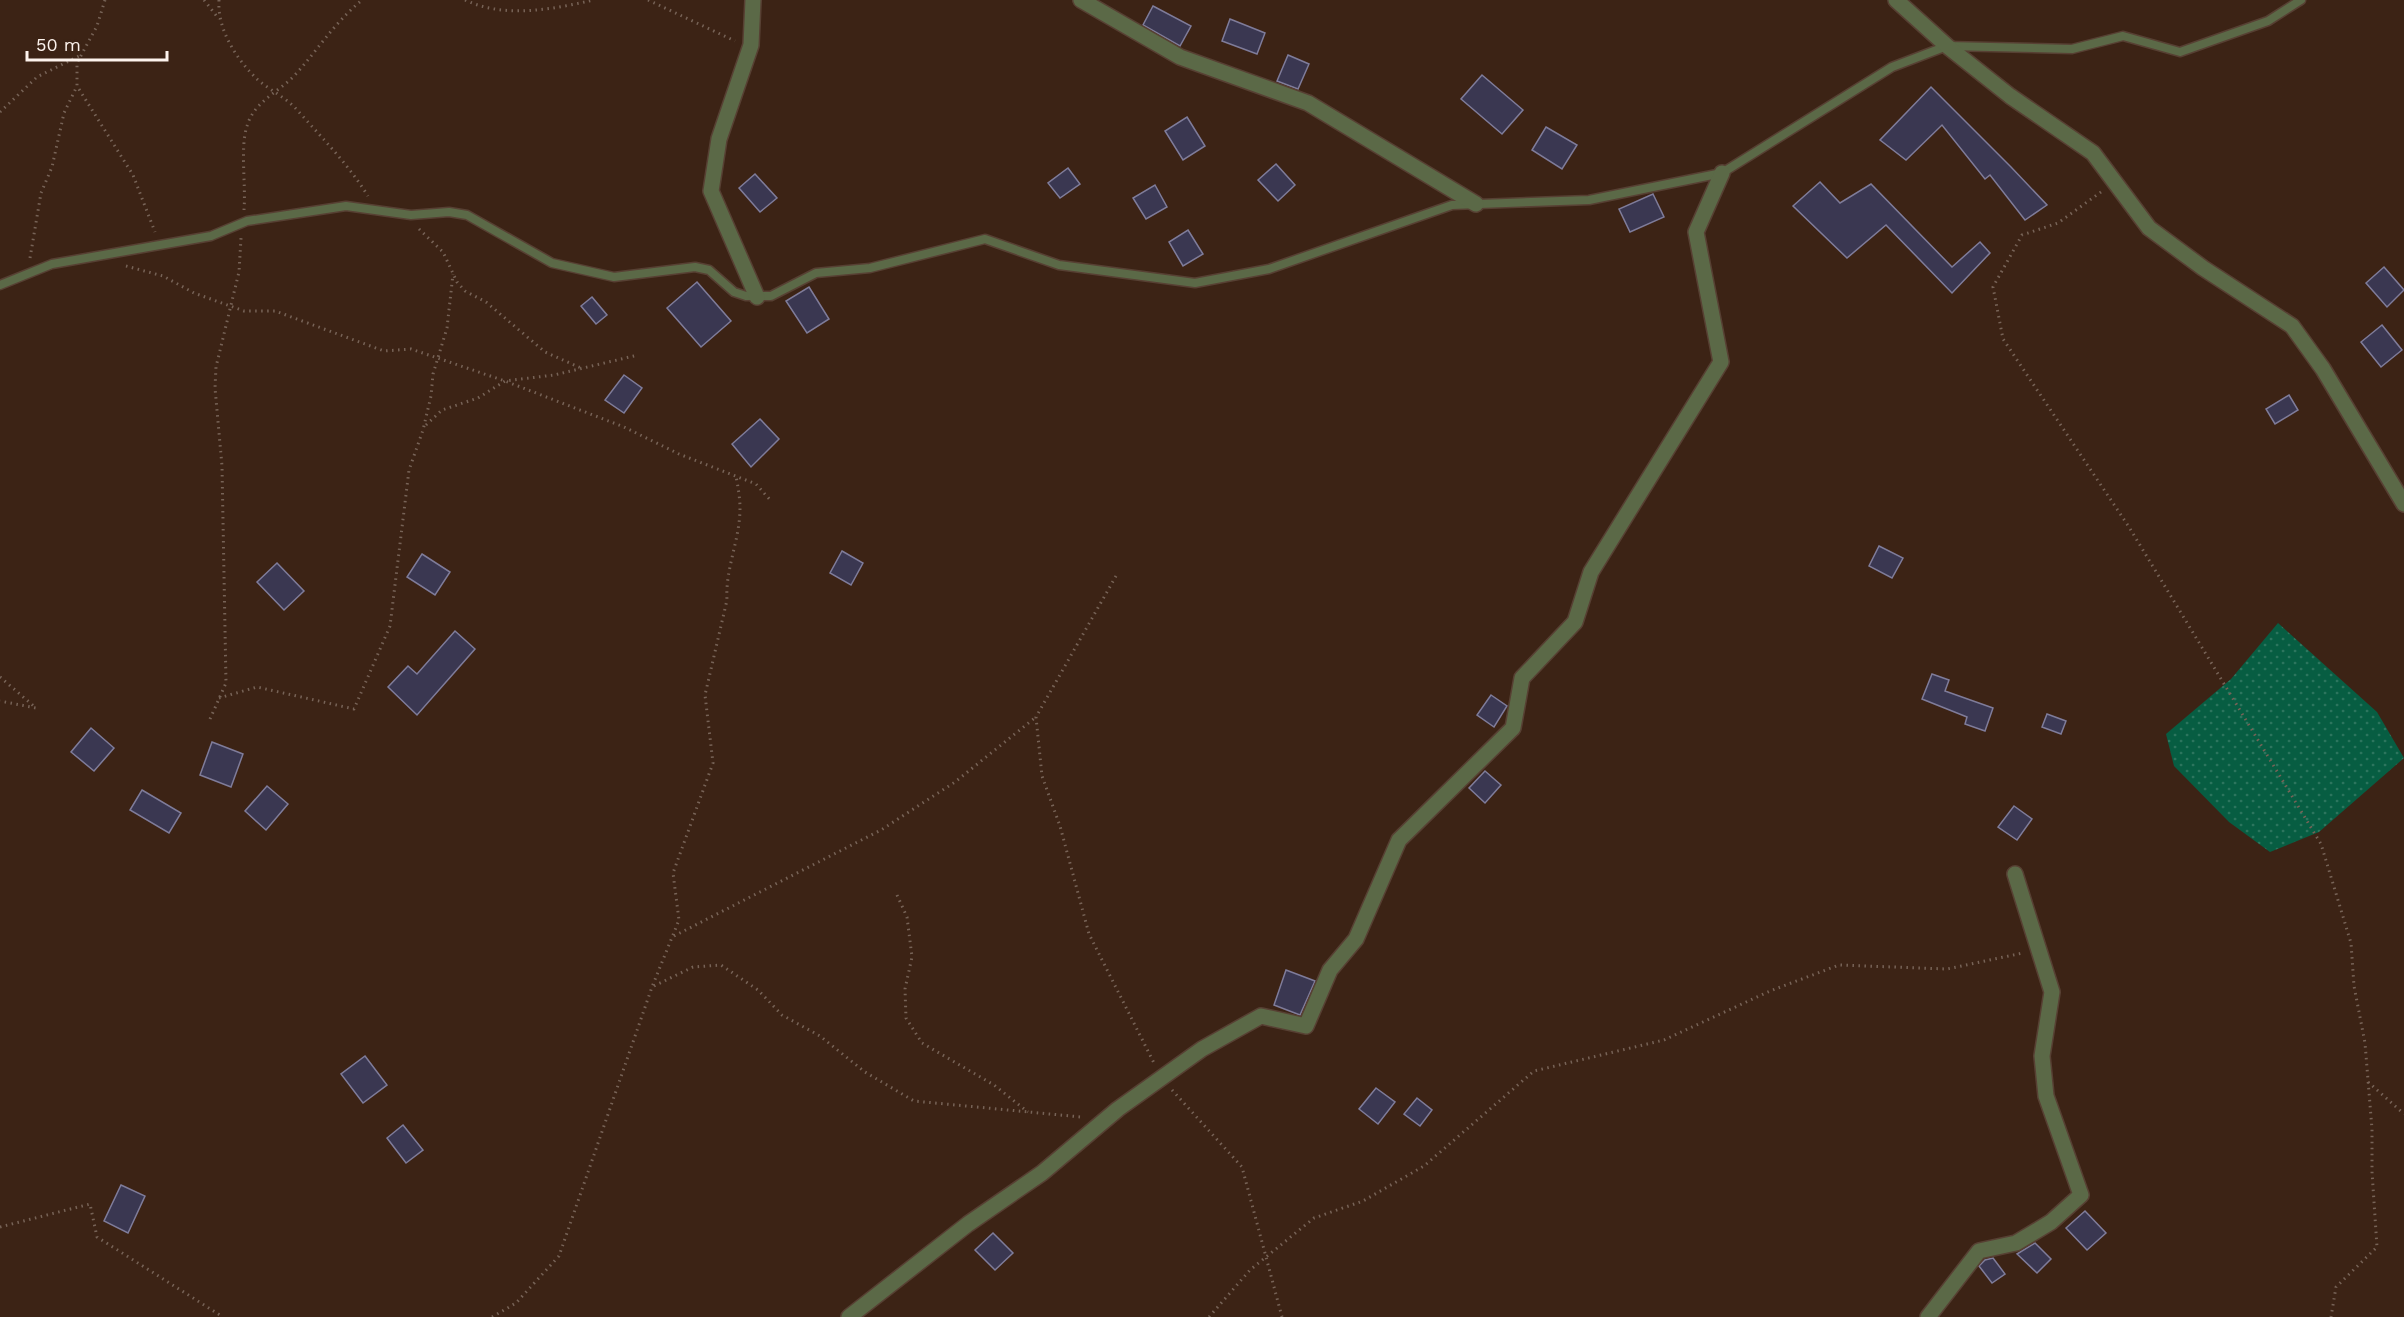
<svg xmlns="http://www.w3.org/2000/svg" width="2404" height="1317" viewBox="0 0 2404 1317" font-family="'Work Sans',sans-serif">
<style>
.grass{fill:url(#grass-dots)}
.building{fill:#3a3751;stroke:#7f7c9a;stroke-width:1.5}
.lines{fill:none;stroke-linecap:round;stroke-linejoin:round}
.lane-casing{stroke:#574033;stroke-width:11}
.street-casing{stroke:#574033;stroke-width:18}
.path{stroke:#776357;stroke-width:3;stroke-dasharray:1.5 4.5;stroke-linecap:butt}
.lane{stroke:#5b6947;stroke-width:8}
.street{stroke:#5b6947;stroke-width:15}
</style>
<defs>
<pattern id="grass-dots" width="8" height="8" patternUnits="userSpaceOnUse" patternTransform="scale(1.5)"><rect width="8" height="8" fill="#075d42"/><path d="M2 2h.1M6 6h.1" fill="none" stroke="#2c755e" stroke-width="1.8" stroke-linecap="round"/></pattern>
</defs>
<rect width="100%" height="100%" fill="#3c2315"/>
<path class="grass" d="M2278,623L2377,712L2404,758L2319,832L2270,852L2229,822L2174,766L2166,734L2231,679Z"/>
<g class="building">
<path d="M1153,6L1191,26L1180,46L1143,25Z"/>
<path d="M1230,19L1265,33L1257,54L1222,41Z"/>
<path d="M1288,55L1309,64L1298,89L1277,81Z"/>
<path d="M1482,75L1523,110L1502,134L1461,99Z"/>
<path d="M1931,87L2011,167L2047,205L2025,220L1990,175L1985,179L1942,125L1906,160L1880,140Z"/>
<path d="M1187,117L1205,146L1183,160L1165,131Z"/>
<path d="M1546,127L1577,145L1562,169L1532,150Z"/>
<path d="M1276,164L1295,185L1278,201L1258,180Z"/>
<path d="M1068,168L1080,184L1060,198L1048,183Z"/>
<path d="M755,174L777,198L760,212L739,188Z"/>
<path d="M1820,182L1840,203L1871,184L1952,267L1980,242L1990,253L1952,293L1886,225L1847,258L1793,206Z"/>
<path d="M1155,185L1167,207L1146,219L1133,198Z"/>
<path d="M1653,194L1664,217L1630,232L1619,209Z"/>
<path d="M1188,230L1203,254L1183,266L1169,242Z"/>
<path d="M2384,267L2404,290L2387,307L2366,283Z"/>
<path d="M697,282L731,321L701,347L667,308Z"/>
<path d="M809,287L829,319L807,333L786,301Z"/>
<path d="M592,297L607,315L596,324L581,306Z"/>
<path d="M2382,325L2402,350L2381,367L2361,342Z"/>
<path d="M624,375L642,388L624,413L605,400Z"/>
<path d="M2289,395L2298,410L2275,424L2266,409Z"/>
<path d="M760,419L779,439L751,467L732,444Z"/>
<path d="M1879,546L1903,558L1892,578L1869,566Z"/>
<path d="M842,551L863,563L851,585L830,573Z"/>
<path d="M422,554L450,572L435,595L407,577Z"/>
<path d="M277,563L304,591L284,610L257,582Z"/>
<path d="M455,631L475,649L417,715L388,687L408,666L417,674Z"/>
<path d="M1932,674L1949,680L1945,691L1993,708L1985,731L1965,724L1967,717L1922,699Z"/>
<path d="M1491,695L1507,706L1494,727L1477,715Z"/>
<path d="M2047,714L2066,721L2061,734L2042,727Z"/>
<path d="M91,728L114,748L94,771L71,752Z"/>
<path d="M212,742L243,754L231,787L200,775Z"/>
<path d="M1485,771L1501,785L1485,803L1469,788Z"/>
<path d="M267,786L288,804L266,830L245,811Z"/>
<path d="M142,790L181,813L169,833L130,810Z"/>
<path d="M2014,806L2032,819L2017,840L1998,827Z"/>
<path d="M1286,970L1315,981L1300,1015L1274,1005Z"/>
<path d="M365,1056L387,1085L363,1103L341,1074Z"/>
<path d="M1376,1088L1395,1102L1378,1124L1359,1109Z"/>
<path d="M1417,1098L1432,1110L1420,1126L1404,1114Z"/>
<path d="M403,1125L423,1150L406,1163L387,1138Z"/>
<path d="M121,1185L145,1196L128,1233L104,1221Z"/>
<path d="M2085,1211L2106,1233L2087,1250L2066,1228Z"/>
<path d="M993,1233L1013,1253L995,1270L975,1250Z"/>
<path d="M2035,1243L2051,1259L2037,1273L2017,1254Z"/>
<path d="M1993,1258L2005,1274L1992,1283L1979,1266L1985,1260Z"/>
</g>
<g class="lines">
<defs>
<path id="lane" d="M0,285L52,264L211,236L247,221L346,206L411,215L449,212L467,215L552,263L614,277L695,267L709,270L734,292L746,296H771L816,273L870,268L985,239L1059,265L1195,283L1269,269L1452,205L1589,200L1722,173L1892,67L1947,46L2072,49L2123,36L2180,52L2268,21L2301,0"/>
<g id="street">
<path d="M753,0L751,45L719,139L711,191L757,297"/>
<path d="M1081,0L1180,57L1308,103L1476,204"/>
<path d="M1896,0L1947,46L2010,96L2093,153L2149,228L2203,268L2292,326L2323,369L2404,504"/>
<path d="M849,1317L968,1224L1042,1173L1118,1109L1202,1049L1261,1016L1306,1026L1330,970L1356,939L1399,840L1513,728L1522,678L1575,622L1591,572L1721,362L1696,232L1722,173"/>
<path d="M1928,1317L1979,1251L2016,1243L2051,1222L2081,1195L2046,1096L2042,1056L2052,992L2015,874"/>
</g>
</defs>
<use href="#lane" class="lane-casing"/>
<use href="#street" class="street-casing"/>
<g class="path">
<path d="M105,0L97,26L77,63V86L133,175L155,232"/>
<path d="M204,0L219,19"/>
<path d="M219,0C217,30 237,60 258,80C271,91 287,98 298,111C323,139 348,164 368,196"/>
<path d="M465,0C505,19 553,9 594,0"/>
<path d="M648,0L735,41"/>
<path d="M0,112L37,77L79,56"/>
<path d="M2101,192L2058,223L2022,235L1993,287L2003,339L2129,527L2321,844L2351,943L2354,986L2365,1043L2372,1129V1172L2377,1247L2336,1287L2331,1317"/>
<path d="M244,210C246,185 240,147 247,126C254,102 277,93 294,76C318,50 333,24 362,0"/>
<path d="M419,229L443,252L457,282L465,291L486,302L545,352L581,368"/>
<path d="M30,258L41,193L52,167L64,113L77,86"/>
<path d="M126,266L163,276L194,293L244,311H275L384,351L411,349L505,381L624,427L679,454L756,484L772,502"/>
<path d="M426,425L442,410L478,398L505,381L554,375L638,355"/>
<path d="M1116,576L1036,717L1042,776L1060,826L1089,934L1155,1065"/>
<path d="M0,677L36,708L0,701"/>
<path d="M219,698L257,687L354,709L390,626L409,470L423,430L431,396L433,374L447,328L453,274"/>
<path d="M210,719L226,683L222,466L215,388L216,367L239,272L241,238"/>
<path d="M897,895L907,917L912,957L905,989L906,1018L922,1043L994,1085L1028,1112"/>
<path d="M674,936L881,830L955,782L1036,717"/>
<path d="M654,986L693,967L721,965L758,990L782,1015L820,1036L865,1072L914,1101L1081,1117"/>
<path d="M2368,1082L2404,1114"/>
<path d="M1172,1090L1242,1167L1282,1317"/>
<path d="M0,1227L90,1204L97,1237L223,1317"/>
<path d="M492,1317L516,1303L559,1256L652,987L679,920L673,873L713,763L705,695L727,600C725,569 740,540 740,508C740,498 738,487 736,476"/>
<path d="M1209,1317L1250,1270L1314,1218L1363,1201L1424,1166L1534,1071L1664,1040L1770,991L1839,965L1947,969L2023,953"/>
</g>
<use href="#lane" class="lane"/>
<use href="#street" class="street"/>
</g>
<path d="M27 51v9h140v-9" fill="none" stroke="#fdf3ed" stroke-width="3"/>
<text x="36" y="51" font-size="18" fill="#fdf3ed" stroke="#3c2315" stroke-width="4.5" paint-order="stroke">50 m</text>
</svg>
